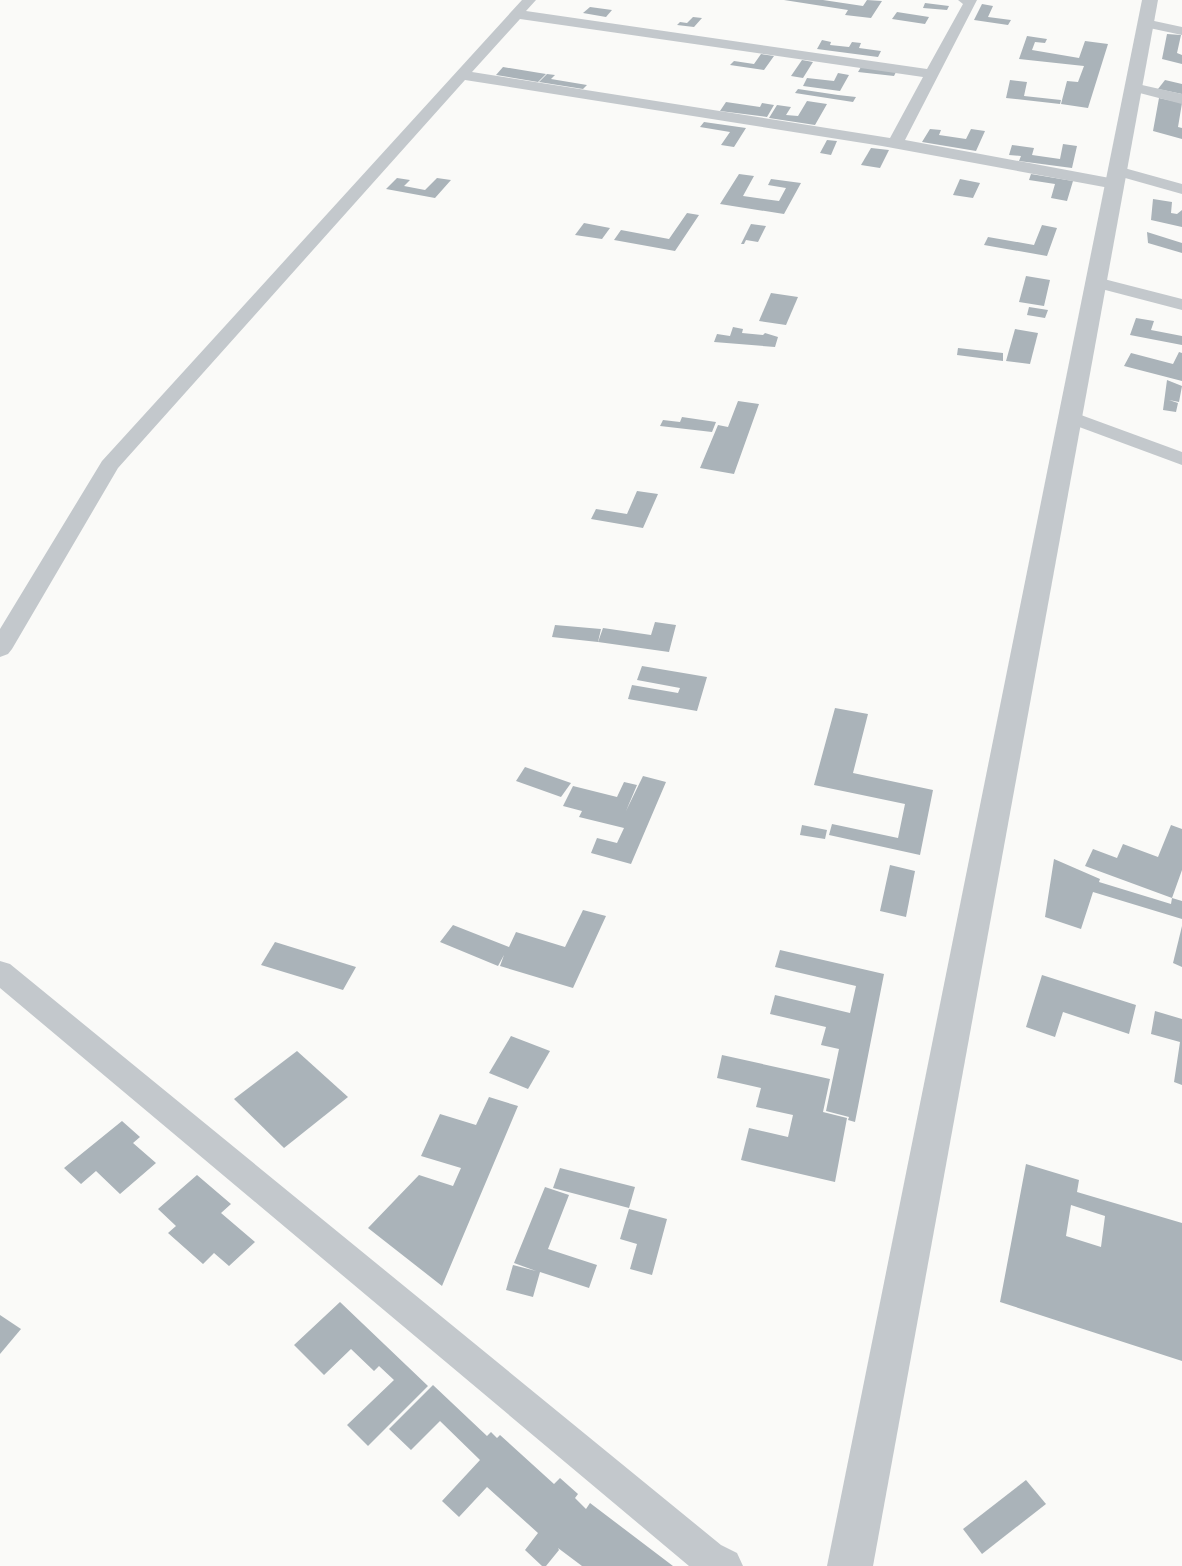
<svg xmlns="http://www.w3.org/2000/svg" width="1182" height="1566" viewBox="0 0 1182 1566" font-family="Commissioner,sans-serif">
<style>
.building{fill:#aab3b9;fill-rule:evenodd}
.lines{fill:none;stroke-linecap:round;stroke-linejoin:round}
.minor{fill:#c3c8cc;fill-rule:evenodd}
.tertiary{fill:#c3c8cc;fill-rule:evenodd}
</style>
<rect width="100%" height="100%" fill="#fafaf8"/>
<g class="building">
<path d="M784,0H823L863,6L867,0L882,1L871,18L845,15L848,10Z"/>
<path d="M925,3L949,6L947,10L923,8Z"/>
<path d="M982,4L993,6L988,17L1011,20L1008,25L974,20Z"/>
<path d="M590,7L612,10L606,17L583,13Z"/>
<path d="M897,12L929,17L925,24L892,19Z"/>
<path d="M693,17L702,18L694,27L677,25L680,22L687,23Z"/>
<path d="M1167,34L1181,35L1177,53L1182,55V64L1162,59Z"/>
<path d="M1027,36L1047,39L1045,43L1035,42L1032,50L1079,58L1085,41L1108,44L1088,108L1061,104L1067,81L1078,82L1084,66L1019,59Z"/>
<path d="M822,40L831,42L830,45L849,47L852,42L861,43L859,48L881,51L878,57L817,49Z"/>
<path d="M761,54L774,56L764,70L730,65L734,61L754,64Z"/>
<path d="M802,60L813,62L803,78L791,76Z"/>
<path d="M503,67L546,74L538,82L496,75Z"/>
<path d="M861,67L896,72L894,76L858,72Z"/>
<path d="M838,73L849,75L840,91L803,86L807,78L834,81Z"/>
<path d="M547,74L555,75L551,79L587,85L583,89L539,82Z"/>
<path d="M1010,80L1027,82L1024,96L1061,100L1060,104L1006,98Z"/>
<path d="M1165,80L1182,84V94L1158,89Z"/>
<path d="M798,89L838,95L856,97L853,102L795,93Z"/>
<path d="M1159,98L1182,103L1178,127L1182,128V139L1153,131Z"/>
<path d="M807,101L827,104L815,125L769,118L777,105L791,107L786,115L798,116Z"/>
<path d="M726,102L760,107L762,103L774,105L767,117L720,111Z"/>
<path d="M704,122L746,128L734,147L721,145L730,132L700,127Z"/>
<path d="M930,129L941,130L939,135L966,139L971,129L985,131L976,151L922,142Z"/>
<path d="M827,140L837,141L831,155L820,153Z"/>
<path d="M1063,144L1077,146L1072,168L1019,161L1021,156L1009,155L1012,145L1034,148L1032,155L1060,159Z"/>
<path d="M871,148L889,150L880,168L861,165Z"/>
<path d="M739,174L754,176L743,196L779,201L786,188L768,185L771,179L801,183L784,214L720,204Z"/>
<path d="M1031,174L1073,181L1067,201L1051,198L1055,184L1029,180Z"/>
<path d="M397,178L410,180L404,186L425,190L437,178L451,180L435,198L386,189Z"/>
<path d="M960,179L980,183L973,198L953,195Z"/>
<path d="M1153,199L1172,202L1171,213L1177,214L1182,210V227L1151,220Z"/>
<path d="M687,213L699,215L675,251L614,240L621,230L669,239Z"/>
<path d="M584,223L610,228L602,239L575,235Z"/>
<path d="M751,224L766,226L758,242L746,240L744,244H741Z"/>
<path d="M1042,225L1057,228L1047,256L984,245L988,237L1034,245Z"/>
<path d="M1147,232L1182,243V253L1148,243Z"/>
<path d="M1026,276L1050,280L1044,306L1019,302Z"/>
<path d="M771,293L798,297L786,325L759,321Z"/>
<path d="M1029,307L1048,310L1045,318L1027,315Z"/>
<path d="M1136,318L1154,321L1151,330L1182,336V345L1130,335Z"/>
<path d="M733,327L743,329L742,333L763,335L765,333L778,337L775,347L714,342L717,334L730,336Z"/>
<path d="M1015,329L1038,333L1030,364L1006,361Z"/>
<path d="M958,348L1003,353V361L957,355Z"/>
<path d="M1179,352L1182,353V381L1124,366L1131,353L1173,364Z"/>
<path d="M1167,380L1182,386L1179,402L1169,400L1178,403L1176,412L1163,410Z"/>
<path d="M738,401L759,404L734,474L700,468L718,425L728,427Z"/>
<path d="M682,417L716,422L712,432L660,426L663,420L680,422Z"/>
<path d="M637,491L658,494L643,528L591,519L596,509L627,514Z"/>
<path d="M655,622L676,625L669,652L598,642L603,628L651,635Z"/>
<path d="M555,625L601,629L598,642L552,637Z"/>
<path d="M642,666L707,677L697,711L628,699L632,685L678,693L680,688L637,680Z"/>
<path d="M835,708L868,714L853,773L933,790L920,855L829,835L832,824L898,838L905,804L814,785Z"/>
<path d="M525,767L571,783L561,797L516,781Z"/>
<path d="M643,776L666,782L631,864L591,853L597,838L617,843L624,828L579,817L582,811L563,806L573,786L617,797L624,782L637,785L626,811Z"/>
<path d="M802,825L827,830L825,839L800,835Z"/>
<path d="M1171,825L1182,829V870L1172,898L1085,866L1093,849L1117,858L1123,844L1158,857Z"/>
<path d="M1054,859L1100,879L1099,882L1171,904L1172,898L1182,901V919L1093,892L1081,929L1045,917Z"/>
<path d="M890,865L915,871L906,917L880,911Z"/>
<path d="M583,910L606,916L573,988L500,966L504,955L498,966L440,942L453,925L509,947L516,932L565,947Z"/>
<path d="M1182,926V967L1173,963Z"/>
<path d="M275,942L356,967L343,990L261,965Z"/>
<path d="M780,950L884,974L855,1122L848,1120L849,1117L826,1111L839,1049L821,1045L826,1027L770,1014L775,995L850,1013L856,986L775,967Z"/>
<path d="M1042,975L1136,1005L1129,1034L1063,1012L1055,1037L1026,1027Z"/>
<path d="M1155,1011L1182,1019V1085L1174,1082L1180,1042L1151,1034Z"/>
<path d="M511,1036L550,1051L528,1089L489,1073Z"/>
<path d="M297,1051L348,1097L284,1148L234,1099Z"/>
<path d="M722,1055L830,1079L823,1112L847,1118L835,1182L741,1160L749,1128L788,1137L793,1115L756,1107L761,1088L717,1078Z"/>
<path d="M489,1097L518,1106L442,1286L368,1228L419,1175L453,1186L461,1168L421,1156L440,1114L476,1125Z"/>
<path d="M122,1121L140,1137L133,1143L156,1163L120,1194L96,1171L81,1184L64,1168Z"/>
<path d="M1026,1164L1079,1180L1077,1192L1182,1223V1361L1000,1302ZM1071,1205L1105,1216L1101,1247L1066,1236Z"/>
<path d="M560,1168L635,1187L629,1208L553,1188Z"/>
<path d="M197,1175L231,1204L221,1213L255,1242L229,1266L214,1253L203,1264L168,1233L176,1226L158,1209Z"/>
<path d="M545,1187L569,1195L548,1249L597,1265L589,1288L540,1272L533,1297L506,1290L513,1265L536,1271L514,1263Z"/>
<path d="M629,1209L667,1219L652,1275L630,1269L637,1244L620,1239Z"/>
<path d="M340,1302L428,1386L368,1446L347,1425L394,1380L379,1366L374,1371L351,1349L324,1375L294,1345Z"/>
<path d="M0,1315L21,1329L0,1354Z"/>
<path d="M433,1385L487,1436L491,1432L497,1438L500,1435L554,1484L560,1478L578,1494L575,1498L586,1509L590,1503L673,1566H582L558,1548L559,1550L546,1566H542L525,1550L538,1533L487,1487L459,1517L442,1501L480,1460L440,1421L411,1450L389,1429Z"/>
<path d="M1026,1480L1046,1504L982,1554L963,1529Z"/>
</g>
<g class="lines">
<g class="minor">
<path d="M522,0H536L526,11L927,69L963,4L958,0H977L905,140L1115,179L1123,184L1115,189L882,146L465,80L118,468L12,649L8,654L0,657V629L102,461ZM520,19L923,77L890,138L472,72Z"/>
<path d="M1145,19L1182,27V35L1140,26L1138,23Z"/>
<path d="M1133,83L1182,94V104L1128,90L1126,87L1128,84Z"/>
<path d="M1117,166L1182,184V194L1111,174L1109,171L1111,168Z"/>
<path d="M1096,277L1182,299V310L1090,286L1087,282L1090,278Z"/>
<path d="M1070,411L1182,452V465L1063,421L1060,417L1063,413Z"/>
<path d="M0,961L10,964L721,1545L737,1553L743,1566H689L0,988Z"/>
</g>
<path class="tertiary" d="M1142,0H1158L873,1566H827Z"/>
</g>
</svg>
